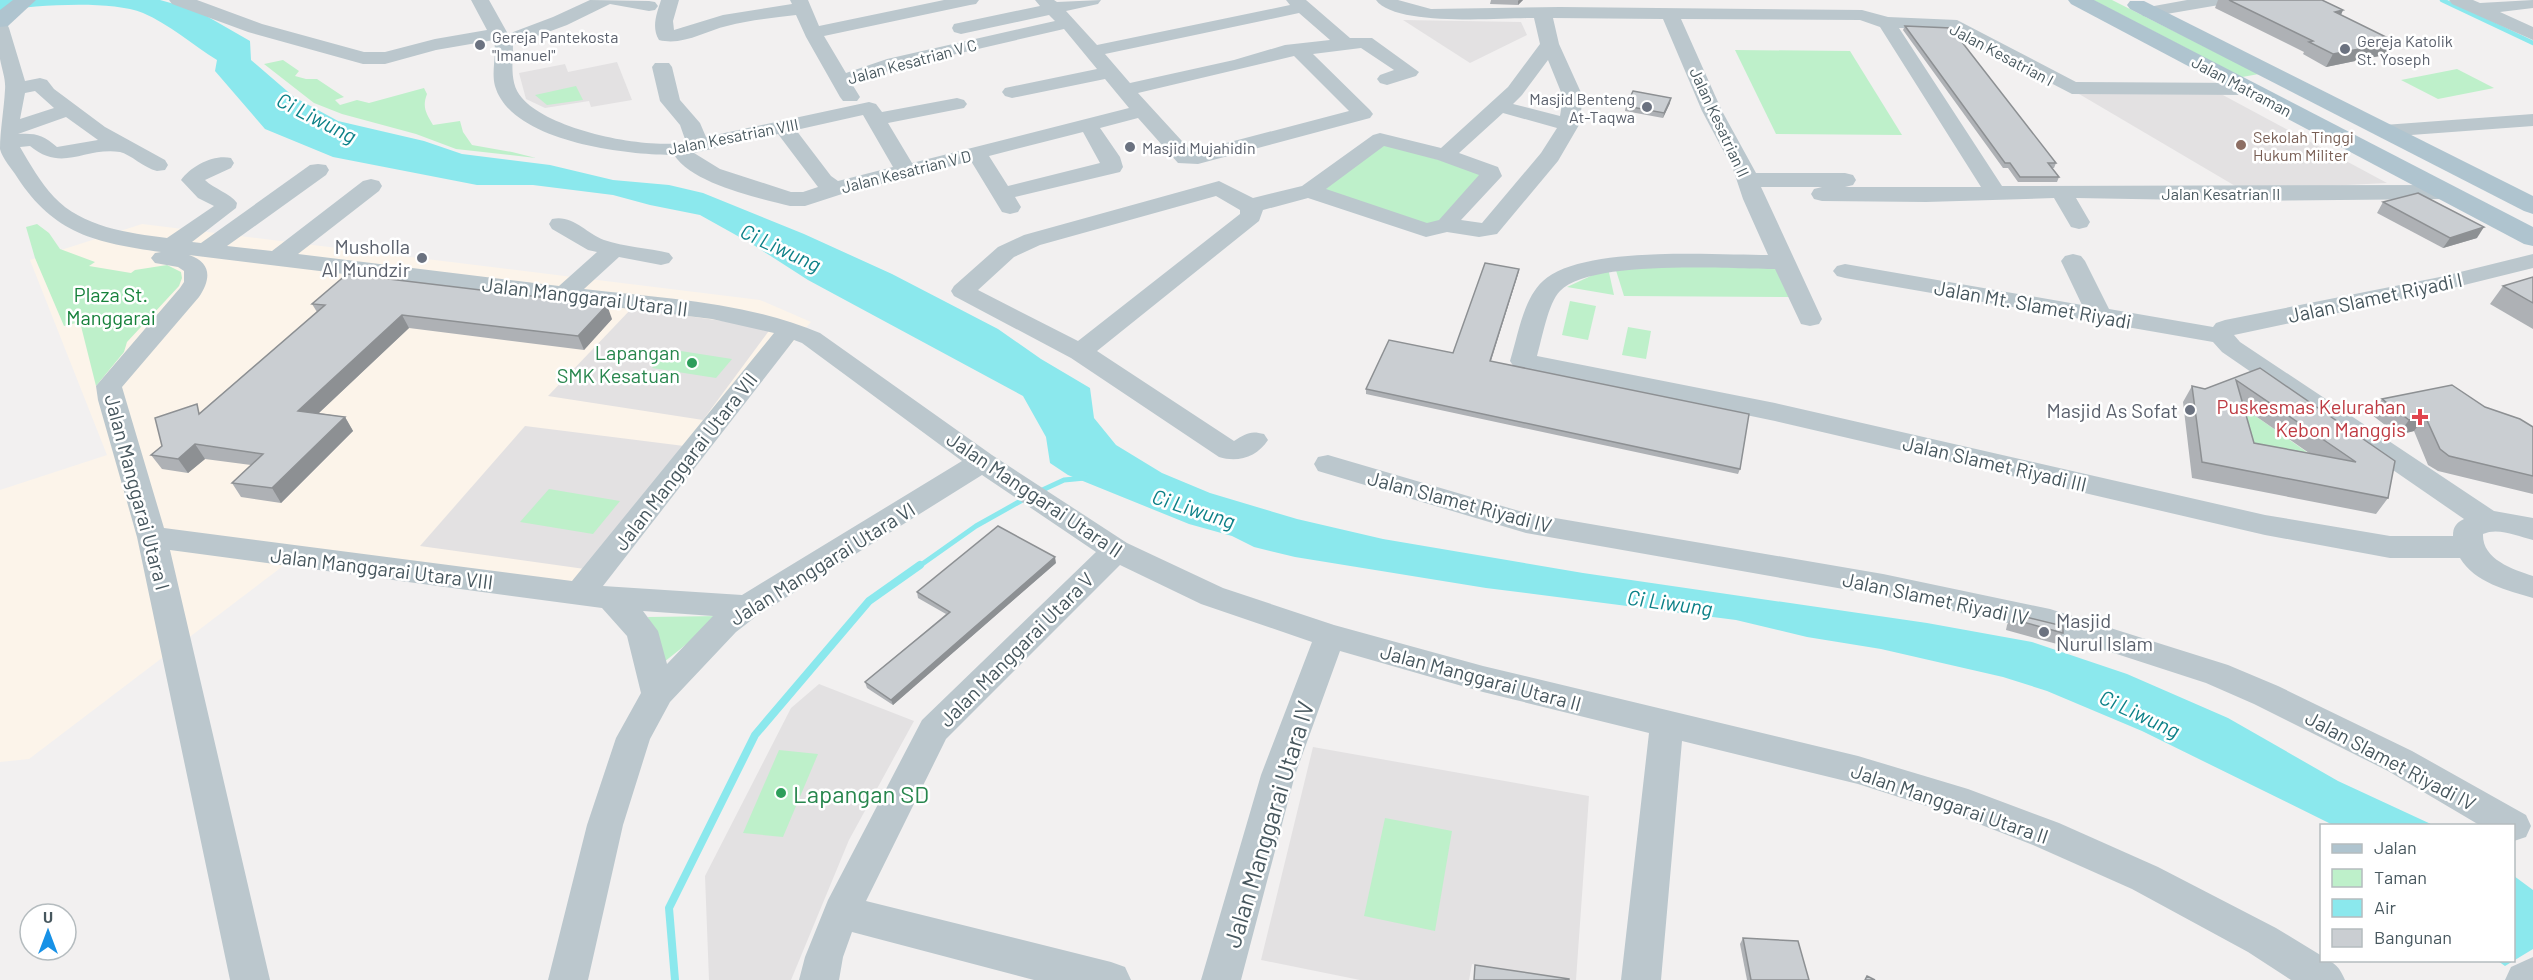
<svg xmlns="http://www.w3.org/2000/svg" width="2533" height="980" viewBox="0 0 2533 980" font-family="Barlow,sans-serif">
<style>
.commercial{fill:#fcf4ea}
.education{fill:#e3e1e2}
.green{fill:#bef0ca}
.water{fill:#8be8ed}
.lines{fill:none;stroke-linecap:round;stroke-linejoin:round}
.stream-far2{stroke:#8be8ed;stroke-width:4.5}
.stream-far1{stroke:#8be8ed;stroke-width:5}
.stream{stroke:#8be8ed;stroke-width:8}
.minor{fill:#bbc7cd;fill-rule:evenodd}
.major{fill:#afc4cf;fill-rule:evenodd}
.wall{fill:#aeb1b5;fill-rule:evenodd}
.shaded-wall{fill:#8d9093}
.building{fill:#caced2;stroke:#8d9093;stroke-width:1.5;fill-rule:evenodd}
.worship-dot{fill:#6b7280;stroke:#fff;stroke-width:2}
.education-dot{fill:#8d6e63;stroke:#fff;stroke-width:2}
.leisure-dot{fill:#2e9e5b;stroke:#fff;stroke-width:2}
.health-dot{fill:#e0444e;stroke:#fff;stroke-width:2}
.labels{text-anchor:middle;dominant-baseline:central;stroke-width:5;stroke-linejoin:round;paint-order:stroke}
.far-worship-label{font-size:16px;fill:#5b616d;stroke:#fff;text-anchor:start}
.far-street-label{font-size:16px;fill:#47575e;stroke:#fff}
.far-education-label{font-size:16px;fill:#785e54;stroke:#fff;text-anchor:start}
.worship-label{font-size:20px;fill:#5b616d;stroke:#fff;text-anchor:end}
.park-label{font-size:20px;fill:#16813b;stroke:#fff}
.street-label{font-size:20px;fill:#47575e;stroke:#fff}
.leisure-label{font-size:20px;fill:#27864d;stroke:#fff;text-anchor:end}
.health-label{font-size:20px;fill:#be3a42;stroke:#fff;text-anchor:end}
.water-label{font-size:21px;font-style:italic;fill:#0c8087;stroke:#fff}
.near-leisure-label{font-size:24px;fill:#27864d;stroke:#fff;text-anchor:start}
.near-street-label{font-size:24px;fill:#47575e;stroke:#fff}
</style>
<rect width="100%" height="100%" fill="#f2f0f0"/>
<path class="commercial" d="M142,224L760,300L811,322L579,584L283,566L29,759L0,762V490L107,455L30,260Z"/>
<g class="education">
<path d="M1403,20L1521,22L1527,35L1470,63Z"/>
<path d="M617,62L632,100L591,107L589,101L545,108L526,99L519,73L565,64L568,72Z"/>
<path d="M2074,91L2221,94L2387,183L2242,190Z"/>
<path d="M632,308L771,328L703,420L548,396Z"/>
<path d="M525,426L684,446L592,570L420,546Z"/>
<path d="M819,684L914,721L849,840L791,980H709L705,876L791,708Z"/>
<path d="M1313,747L1589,796L1576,980H1553L1472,964L1469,980H1360L1261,960Z"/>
</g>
<g class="green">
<path d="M2093,0H2112L2259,74L2242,77Z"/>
<path d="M1735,50L1850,51L1902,135L1776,134Z"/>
<path d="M283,60L299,71L295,76L306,79H317L344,97L335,100L340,105L357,100L369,103L424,88L427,94C422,107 426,113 433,125L460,121L463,132L472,145L512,152L536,158L456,149L416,134L342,114L314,103L264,64Z"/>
<path d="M2457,69L2494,88L2438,99L2401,80Z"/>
<path d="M576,86L583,100L547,105L535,95Z"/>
<path d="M1381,142L1488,175L1433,229L1322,192Z"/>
<path d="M37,224L49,233L60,249L95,262L89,266L131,273L135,270L167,265L181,272L182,278L179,286L127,342L124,352L96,386L80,322L64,326L35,258L26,227Z"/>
<path d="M1614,264L1778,265L1791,297L1624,296Z"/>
<path d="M1608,268L1614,295L1567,287Z"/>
<path d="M1570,301L1596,306L1588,340L1562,335Z"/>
<path d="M1628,327L1651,331L1646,359L1622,355Z"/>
<path d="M668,349L732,359L716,378L652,368Z"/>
<path d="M2254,415L2344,478L2244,459L2240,418Z"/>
<path d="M549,489L620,501L593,534L520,522Z"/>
<path d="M722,616L659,666L648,617Z"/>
<path d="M779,750L818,754L783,837L743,833Z"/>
<path d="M1385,818L1452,831L1435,931L1364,916Z"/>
</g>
<g class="water">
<path d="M0,0H160L196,10L250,41L251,60L294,97L338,121L424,141L462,154L550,165L613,180L669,185L703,193L804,234L892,274L998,329L1041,359L1090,388L1094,418L1116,445L1162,473L1210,493L1297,519L1383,539L1583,573L1927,623L2032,642L2127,674L2228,718L2338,781L2433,825H2333L2142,731L2047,691L2003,677L1881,649L1807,637L1736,620L1486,588L1295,557L1254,547L1232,536L1189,524L1068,475L1050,463L1046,437L1023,396L808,280L752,244L700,215L650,205L613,195L533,185H477L333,157L265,129L215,71L217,60C193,45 169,24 143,13C110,0 36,5 0,11Z"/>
<path d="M2514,876L2533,890V949L2505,966L2498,961L2514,960Z"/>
</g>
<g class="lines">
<path class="stream-far2" d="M2442,0L2533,43"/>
<g class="stream-far1">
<path d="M1038,492L1064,480L1085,478"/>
<path d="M918,567L976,526L1026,498"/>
</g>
<path class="stream" d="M675,980L669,908L755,735L869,601L920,565"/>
<g class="minor">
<path d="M169,0H197L262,24L364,52H385L435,39L487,30L471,0H489L508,34L553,17L590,0L649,1L655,2L658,6L655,10L649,11L610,4L567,25L513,45C513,63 509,84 522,98C549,130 646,150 686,142L680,125L660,101L652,67L655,63H669L672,67L680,100L700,123L706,137L869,102L876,104L882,112L957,98L964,100L967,104L964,108L888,123L912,163L1129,108L1105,79L1012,98L1005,96L1002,92L1005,88L1097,69L1064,29L900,67L852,84L860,97L857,101H843L840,97L806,37L796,15C773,18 749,20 727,26C705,31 683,46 659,40C651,27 657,13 661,0H679L673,21L674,30L723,15L792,4L790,0H808L819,26L944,0H979L976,4L970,5L824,36L846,73L887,59L1055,21L1049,15L961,34L954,32L952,28L954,24L1040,6L1035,0H1054L1057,2L1101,0L1098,4L1066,11L1097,45L1290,5L1286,0H1306L1350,38H1372L1419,72L1416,76L1387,85L1380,83L1377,79L1380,75L1394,70L1361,48L1313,54L1370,110L1373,114L1370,118L1198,164L1178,163L1138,118L1100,128L1120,157L1123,167L1120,172L1015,197L1021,207L1018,212L1010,214L1002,212L971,161L842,194L805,206H790C758,198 693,184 674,155C626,155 511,142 495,86C491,71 497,55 494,40L436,50L385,64H363L248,32L172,4ZM1299,13L1330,40L1285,45L1234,60L1130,83L1105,54ZM1294,56L1349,111L1192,152L1138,93ZM863,115L893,167L838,181L831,176L796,130ZM1083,132L1100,163L1008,186L989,156ZM778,134L818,187L803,192H791L720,169L694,153Z"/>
<path d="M1376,0H1398L1431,9L1560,7L1862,10L1888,17L1957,20L2076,82L2248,83L2255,85L2258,89L2255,93L2248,95L2072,94L1946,29L1899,28L2002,186L2446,185L2454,187L2457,192L2454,197L2446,199L2245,201L2076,198L2090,222L2087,227L2079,229L2071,227L2054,198L1926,202L1822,201L1814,199L1811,194L1814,189L1822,187H1981L1880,27L1860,20L1681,19L1722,111L1756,173H1845L1853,175L1856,180L1853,185L1845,187H1761L1822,319L1819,324L1810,326L1801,324L1775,269C1728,269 1591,259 1560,291C1548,303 1542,339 1537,356L1775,403L2265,515L2390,536H2453C2453,527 2456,523 2464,519L2222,352L2213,342L1845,278L1837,276L1833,271L1837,266L1845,264L2082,305L2061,261L2065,256L2073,254L2081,256L2085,261L2109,309L2213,327L2216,323L2225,320L2440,277L2533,254V268L2440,291L2234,335L2240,342L2494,511L2533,518V540C2517,536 2498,527 2483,534C2482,559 2512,569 2533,576V598C2507,590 2475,583 2460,558H2390L2265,535L1775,421L1514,367L1510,361C1518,336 1523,299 1543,281C1581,245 1716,255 1768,255L1743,199L1733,169L1702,111L1663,19L1553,18L1559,44L1583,97L1579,125L1558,161L1497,234L1479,237L1447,232L1426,237L1308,198L1263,210L1259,221L1097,351L1234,441C1245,434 1250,430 1264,434L1268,440C1257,457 1238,463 1219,457L1071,358L954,296L951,291L954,286L998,247L1024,235L1219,181L1253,198L1302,186L1373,135L1380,133L1441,148L1508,87L1540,44L1534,18C1502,18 1395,27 1376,0ZM1548,60L1563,97L1560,116L1513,104L1522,95ZM1503,113L1557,128L1541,153L1482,223L1461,220L1502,176L1498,167L1459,153ZM1384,146L1438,160L1479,175L1439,220L1427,223L1326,189ZM1216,196L1240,210V214L1078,341L978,290L1014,257L1040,245Z"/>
<path d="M2187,0H2228L2225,4L2219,5L2149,17L2143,16L2140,12L2143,8Z"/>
<path d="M2449,0H2473L2480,3L2533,0V8L2500,12L2533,27V40L2452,4Z"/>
<path d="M0,22L7,24L9,28L25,81L40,78L47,80L54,89L105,127L165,160L168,165L165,170L157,171C144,168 130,154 120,152C83,147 63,173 30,146L20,147C30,164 40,182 54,197C82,227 128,233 167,238L214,206L198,198L181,180C191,166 214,154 231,158L234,163L231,168L205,180C214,189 230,193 237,203L236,208L192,242L201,243L310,165L318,164L326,165L329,170L326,175L227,246L272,251L363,181L371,179L379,181L382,186L379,191L298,254L559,286L597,252L588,250L552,229L549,224L552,219C572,214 586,233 604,240C624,247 648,248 669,253L673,258L669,263L661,265L619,257L584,289C661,298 748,302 820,333L992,455L1127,543L1223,588L1334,625L1483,666L1858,756L1968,789L2059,823L2158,867L2276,928L2322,956V960C2335,960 2340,969 2345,980H2291L2248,952L2132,889L2033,845L1961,817L1858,784L1682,741L1661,980H1621L1649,733L1483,692L1340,651L1295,775L1241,980H1201L1261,775L1312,642L1201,604L1120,565L946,739L866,901L1111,962L1125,967L1131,980H1034L852,932L843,957L839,980H799L805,957L828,900L922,720L1096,552L982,475L758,615L736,632L670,702L650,739L623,825L588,980H548L587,825L616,738L641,693L627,636L602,608L170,550L270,980H230L137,537L98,400L96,386L180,288L184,282V271L178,267L155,263L151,258L155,253L161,252C96,243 54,234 17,177C12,169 2,158 0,149C0,131 4,109 5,90C6,79 2,70 0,59C0,48 0,34 0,22ZM35,91L54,108L20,119L25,93ZM66,117L98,140L57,147C43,135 36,133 18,134ZM189,255L712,319L774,333L572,581L164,528L122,387L199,297C211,279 212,263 189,255ZM794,340L802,343L962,461L742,595L603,586ZM643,611L713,616L667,664L658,631Z"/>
<path d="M2533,114V126L2384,137L2377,135L2374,131L2377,127L2384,125Z"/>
<path d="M1328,455L1526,513L1883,574L2050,609L2228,665L2278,686L2412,751L2526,815L2531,826L2526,837L2514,841V826H2481L2388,771L2254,704L2206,683L2049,632L1883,596L1526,533L1318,471L1314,464L1318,457Z"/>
<path d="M2533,957V980H2505L2511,967Z"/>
</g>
<g class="major">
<path d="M13,0H36L8,26L0,27V10Z"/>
<path d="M2068,0H2094L2533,227V246L2524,244L2071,4Z"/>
<path d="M2130,1H2144L2533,196V214L2524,211L2130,9L2127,5Z"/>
</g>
</g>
<g class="wall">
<path d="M1491,0H1523L1518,5L1490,4Z"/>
<path d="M2218,0H2322L2343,10L2341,15L2389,54L2326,67L2303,54L2304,52L2215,8Z"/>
<path d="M1905,26L2056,163L2054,168H2052L2059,177L2057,182H2018L2008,168H2003L1903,30Z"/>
<path d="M1670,103L1663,118L1625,111L1626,106Z"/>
<path d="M2383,202L2477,238L2443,248L2377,213Z"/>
<path d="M1519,269L1518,274L1491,361L1740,469L1738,474L1366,394V389L1453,353Z"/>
<path d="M2533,277V329L2490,304L2503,286Z"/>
<path d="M312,304L612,319L584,350L409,328L319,413L345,417L353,431L281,503L241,497L232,483L251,465L205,459L188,473L162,469L151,455L317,312Z"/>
<path d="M2260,368L2395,461L2388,498L2376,514L2192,478L2183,402L2192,386L2205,389ZM2244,408L2309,453L2254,443Z"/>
<path d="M2382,399L2485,407L2533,427V494L2438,471L2428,465L2414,431L2398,435L2372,415Z"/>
<path d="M1056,563L893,705L867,688L865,682L946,614L918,598L917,592Z"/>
<path d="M2013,614L2063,633L2057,644L2006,630L2007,625Z"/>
<path d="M1743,938L1809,980H1747L1740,944Z"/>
</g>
<g class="shaded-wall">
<path d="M1519,0H1523L1518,5V1Z"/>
<path d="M2343,10L2337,23L2335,12Z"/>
<path d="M2396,42L2389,54L2326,67L2333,54Z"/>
<path d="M1671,98L1670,103L1663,118L1664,113Z"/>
<path d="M2484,227L2477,238L2443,248L2450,238Z"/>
<path d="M1519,269L1518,274L1489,366L1490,361Z"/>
<path d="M607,305L612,319L584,350L578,336Z"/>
<path d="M402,315L409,328L306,425L298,411Z"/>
<path d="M2425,416L2414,431L2398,435L2409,420Z"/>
<path d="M345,417L353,431L281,503L272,488Z"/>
<path d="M195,444L205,459L188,473L178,459Z"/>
<path d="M1055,557L1056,563L893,705L891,700Z"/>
</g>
<g class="building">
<path d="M2229,0H2322L2343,10L2335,12L2396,42L2333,54L2309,42L2313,41Z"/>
<path d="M1905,26L1951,28L2056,163H2048L2059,177H2020L2010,163H2005Z"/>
<path d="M1633,91L1671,98L1664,113L1626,106Z"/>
<path d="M2418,193L2484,227L2450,238L2383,202Z"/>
<path d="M1485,263L1519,269L1490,361L1749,414L1740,469L1366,389L1389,340L1453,353Z"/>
<path d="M347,274L607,305L578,336L402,315L298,411L345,417L272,488L232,483L263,454L195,444L178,459L151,455L162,446L155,418L197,404L199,414L325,305L312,304Z"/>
<path d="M2533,277V303L2503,286Z"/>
<path d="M2260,368L2395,461L2388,498L2202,462L2192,386L2205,389ZM2236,380L2356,462L2254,443Z"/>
<path d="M2452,385L2485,407L2520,419L2533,427V476L2449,456L2440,449L2425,416L2409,420L2382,399Z"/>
<path d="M998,526L1055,557L891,700L865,682L950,612L917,592Z"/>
<path d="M2013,614L2063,626V633L2012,619Z"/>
<path d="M1743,938L1798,941L1809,980H1751Z"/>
<path d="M1475,965L1569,979V980H1474Z"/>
<path d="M1867,976L1875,980H1865Z"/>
</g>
<g class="worship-dot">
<circle cx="480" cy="45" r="6"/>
<circle cx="2345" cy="49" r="6"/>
<circle cx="1647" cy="107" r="6"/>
<circle cx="1130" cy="147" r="6"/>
<circle cx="422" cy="258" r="6"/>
<circle cx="2190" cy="410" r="6"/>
<circle cx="2044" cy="632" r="6"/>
</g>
<circle class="education-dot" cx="2241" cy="145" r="6"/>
<g class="leisure-dot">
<circle cx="692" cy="363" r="6"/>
<circle cx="781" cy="793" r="6"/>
</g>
<path class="health-dot" d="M2417 408h6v6h6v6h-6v6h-6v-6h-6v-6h6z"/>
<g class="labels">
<g class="far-worship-label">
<text x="492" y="36">Gereja Pantekosta<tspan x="492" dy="18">"Imanuel"</tspan></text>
<text x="2357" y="40">Gereja Katolik<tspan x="2357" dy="18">St. Yoseph</tspan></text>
<text x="1635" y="98" text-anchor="end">Masjid Benteng<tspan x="1635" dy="18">At-Taqwa</tspan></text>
<text x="1142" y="147">Masjid Mujahidin</text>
</g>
<g class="far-street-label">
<text transform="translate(2002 54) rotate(28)">Jalan Kesatrian I</text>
<text transform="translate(912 61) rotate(-15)">Jalan Kesatrian V C</text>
<text transform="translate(2242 86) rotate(28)">Jalan Matraman</text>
<text transform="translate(1720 122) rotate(65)">Jalan Kesatrian II</text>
<text transform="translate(733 136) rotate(-11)">Jalan Kesatrian VIII</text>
<text transform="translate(906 171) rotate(-14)">Jalan Kesatrian V D</text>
<text x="2221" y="193">Jalan Kesatrian II</text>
</g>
<g class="far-education-label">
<text x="2253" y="136">Sekolah Tinggi<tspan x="2253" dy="18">Hukum Militer</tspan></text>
</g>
<g class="worship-label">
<text x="410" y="246">Musholla<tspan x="410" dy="23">Al Mundzir</tspan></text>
<text x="2178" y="410">Masjid As Sofat</text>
<text x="2056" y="620" text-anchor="start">Masjid<tspan x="2056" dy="23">Nurul Islam</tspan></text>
</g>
<g class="park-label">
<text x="111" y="294">Plaza St.<tspan x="111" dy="23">Manggarai</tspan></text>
</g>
<g class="street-label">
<text transform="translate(585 296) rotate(7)">Jalan Manggarai Utara II</text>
<text transform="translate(2375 297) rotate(-12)">Jalan Slamet Riyadi I</text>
<text transform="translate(2033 304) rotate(10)">Jalan Mt. Slamet Riyadi</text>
<text transform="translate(685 461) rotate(-52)">Jalan Manggarai Utara VII</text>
<text transform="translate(1995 463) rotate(13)">Jalan Slamet Riyadi III</text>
<text transform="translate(138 492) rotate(75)">Jalan Manggarai Utara I</text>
<text transform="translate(1035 494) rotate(34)">Jalan Manggarai Utara II</text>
<text transform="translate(1460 501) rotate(15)">Jalan Slamet Riyadi IV</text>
<text transform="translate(822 563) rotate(-32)">Jalan Manggarai Utara VI</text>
<text transform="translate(382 568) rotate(7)">Jalan Manggarai Utara VIII</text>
<text transform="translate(1936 598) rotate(12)">Jalan Slamet Riyadi IV</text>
<text transform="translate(1016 649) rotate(-45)">Jalan Manggarai Utara V</text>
<text transform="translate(1481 677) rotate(15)">Jalan Manggarai Utara II</text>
<text transform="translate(2391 760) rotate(28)">Jalan Slamet Riyadi IV</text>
<text transform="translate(1950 803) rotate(19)">Jalan Manggarai Utara II</text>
</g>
<g class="leisure-label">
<text x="680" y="352">Lapangan<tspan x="680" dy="23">SMK Kesatuan</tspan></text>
</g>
<g class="health-label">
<text x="2406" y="406">Puskesmas Kelurahan<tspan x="2406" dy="23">Kebon Manggis</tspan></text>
</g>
<g class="water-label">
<text transform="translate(317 117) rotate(27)">Ci Liwung</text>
<text transform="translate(781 247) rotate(25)">Ci Liwung</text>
<text transform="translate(1194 508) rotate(18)">Ci Liwung</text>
<text transform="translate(1670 602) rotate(8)">Ci Liwung</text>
<text transform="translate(2140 713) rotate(25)">Ci Liwung</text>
</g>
<g class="near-leisure-label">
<text x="793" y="793">Lapangan SD</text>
</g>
<g class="near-street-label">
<text transform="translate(1268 824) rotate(-73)">Jalan Manggarai Utara IV</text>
</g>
</g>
<rect x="2320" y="824" width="195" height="138" fill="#ffffff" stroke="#b5bcbf" stroke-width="1.5"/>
<rect x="2332" y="844" width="30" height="9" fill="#afc4cf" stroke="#b5bcbf" stroke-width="1.5"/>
<text x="2374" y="854" font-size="18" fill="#47575e">Jalan</text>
<rect x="2332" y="869" width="30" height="18" fill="#bef0ca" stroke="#b5bcbf" stroke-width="1.5"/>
<text x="2374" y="884" font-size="18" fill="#47575e">Taman</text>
<rect x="2332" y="899" width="30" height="18" fill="#8be8ed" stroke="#b5bcbf" stroke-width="1.5"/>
<text x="2374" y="914" font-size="18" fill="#47575e">Air</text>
<rect x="2332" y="929" width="30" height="18" fill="#caced2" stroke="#b5bcbf" stroke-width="1.5"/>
<text x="2374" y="944" font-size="18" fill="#47575e">Bangunan</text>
<g transform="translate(48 932)"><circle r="28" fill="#ffffff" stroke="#b5bcbf" stroke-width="1.5"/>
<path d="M0-4.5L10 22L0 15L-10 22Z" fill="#1791e6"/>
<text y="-9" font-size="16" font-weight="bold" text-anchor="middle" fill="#47575e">U</text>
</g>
</svg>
